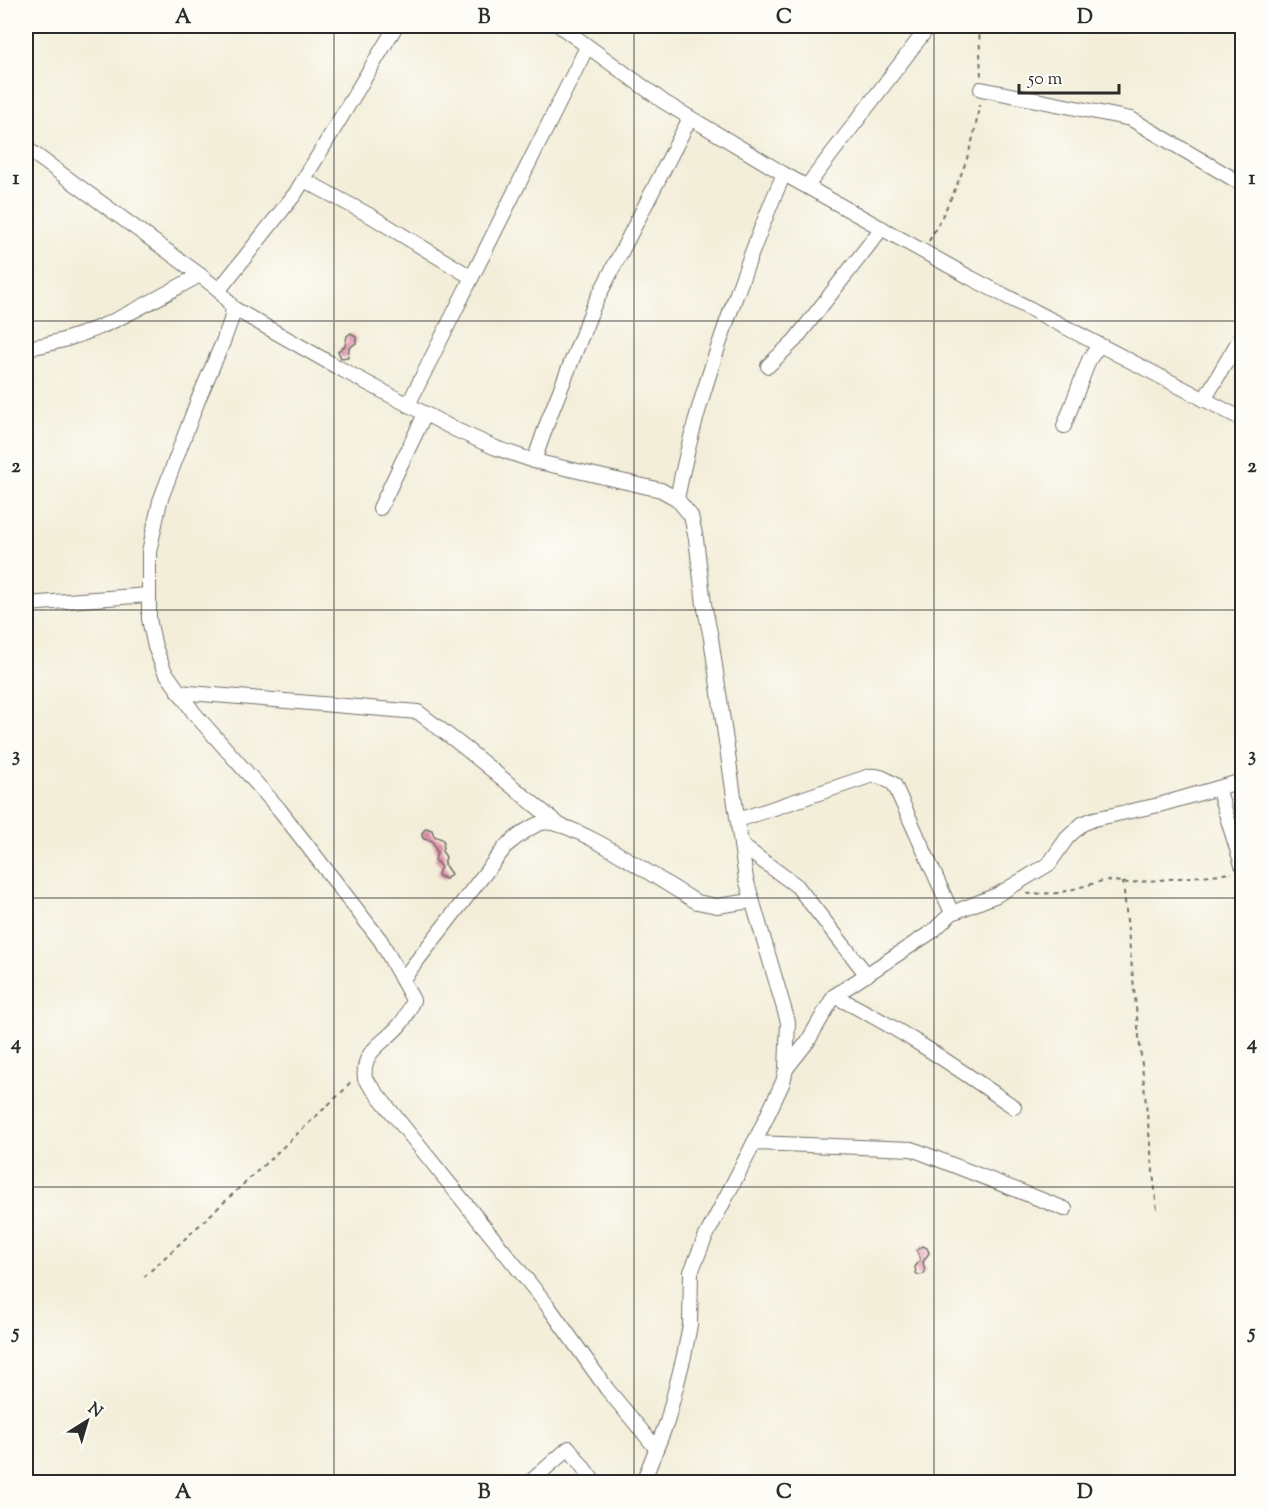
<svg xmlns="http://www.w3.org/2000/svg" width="1268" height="1508" viewBox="0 0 1268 1508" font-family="'Sorts Mill Goudy',serif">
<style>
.building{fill:url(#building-cross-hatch)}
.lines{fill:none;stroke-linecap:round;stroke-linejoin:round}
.street-casing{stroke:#716f68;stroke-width:16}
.path{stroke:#716f68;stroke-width:2;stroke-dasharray:4.5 4.5;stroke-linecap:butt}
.street{stroke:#fff;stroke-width:14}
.grid{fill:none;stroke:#2b2b2b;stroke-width:1.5;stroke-opacity:0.55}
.neatline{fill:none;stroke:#2b2b2b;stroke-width:2}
.grid-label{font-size:20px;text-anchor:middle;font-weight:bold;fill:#2b2b2b}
</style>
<defs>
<pattern id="building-cross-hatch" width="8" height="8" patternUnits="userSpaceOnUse" patternTransform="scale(1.5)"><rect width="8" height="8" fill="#ea95b4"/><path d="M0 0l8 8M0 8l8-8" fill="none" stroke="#be7a93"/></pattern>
</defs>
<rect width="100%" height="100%" fill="#fdfcf7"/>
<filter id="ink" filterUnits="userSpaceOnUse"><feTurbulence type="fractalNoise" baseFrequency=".0167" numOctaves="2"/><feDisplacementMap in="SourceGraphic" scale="12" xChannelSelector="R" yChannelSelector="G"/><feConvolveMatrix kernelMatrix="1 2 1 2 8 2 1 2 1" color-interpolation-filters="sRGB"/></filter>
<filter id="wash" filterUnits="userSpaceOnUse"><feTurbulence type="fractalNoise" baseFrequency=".008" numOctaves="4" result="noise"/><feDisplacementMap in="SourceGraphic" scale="24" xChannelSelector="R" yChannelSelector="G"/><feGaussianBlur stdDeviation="1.35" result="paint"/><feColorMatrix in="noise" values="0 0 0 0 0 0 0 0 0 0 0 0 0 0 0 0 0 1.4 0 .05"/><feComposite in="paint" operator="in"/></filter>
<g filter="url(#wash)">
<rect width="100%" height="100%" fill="#f3eed9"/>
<g id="blocks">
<g class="building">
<path d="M351,333L356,337V343L349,348L348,357L341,358L338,351L345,346L347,336Z"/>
<path d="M426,828L432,830L434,836L442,839L444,842L442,851L446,857L444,864L451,874L446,879L439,876L438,873L441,867L435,860L437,852L432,841L424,839L422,836V833Z"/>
<path d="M923,1246L927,1248L929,1253L923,1262L925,1271L924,1274L919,1275L916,1273L915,1267L920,1260L917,1250Z"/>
</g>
</g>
</g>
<g filter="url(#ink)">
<use href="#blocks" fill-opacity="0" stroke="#716f68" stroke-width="1.5"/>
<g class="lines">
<defs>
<g id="street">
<path d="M560,26L664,102L784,174L971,278L1242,419"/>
<path d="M981,89L1131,119L1242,184"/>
<path d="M26,148L200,275L219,290L233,308L337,367L454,429L496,448L534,461L661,490L677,499L691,516L696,539L704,604L711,638L746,879L788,1022L786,1069L783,1082L760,1131L704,1240L691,1272L690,1325L684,1356L667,1422L643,1482"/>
<path d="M304,180L371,216L471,277"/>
<path d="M807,186L929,26"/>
<path d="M219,290L295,194L396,26"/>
<path d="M233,308L231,320L223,342L198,400L160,501L149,552V619L155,647L164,670L194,713L279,809L381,941L413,1000C410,1007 407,1016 402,1022C387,1043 361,1048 365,1079L548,1306L607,1389L656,1448"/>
<path d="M26,348C90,340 144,305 200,275"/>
<path d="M768,366L795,340L882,228"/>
<path d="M1204,400L1242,335"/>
<path d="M408,405L587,47"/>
<path d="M1064,426L1089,360L1099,345"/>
<path d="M534,461L549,418L594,305L690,118"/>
<path d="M677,499C690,429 713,360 737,293C752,252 766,213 784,174"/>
<path d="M380,508L425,414"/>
<path d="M26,604L149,595"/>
<path d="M178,692L418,712L465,748L557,823"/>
<path d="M1218,788L1242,865"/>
<path d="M738,820L870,776C880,775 885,779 894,784L952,913"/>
<path d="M741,845L797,886L867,975"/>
<path d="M402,980L507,845C517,837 530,826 542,823C571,817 667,886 697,902L717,906L751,901"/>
<path d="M834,996C898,1027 956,1067 1014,1107"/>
<path d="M786,1069L808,1041L834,996L933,931L952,913L997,895L1049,864L1067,838L1082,824L1094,819L1159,805L1242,781"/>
<path d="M754,1143L912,1149L1065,1209"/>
<path d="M530,1482L569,1448L594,1482"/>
</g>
</defs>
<use href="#street" class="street-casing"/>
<g class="path">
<path d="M979,26L981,77"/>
<path d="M929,241C953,197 974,153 979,104"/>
<path d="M1123,882L1157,1210"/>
<path d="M1027,894L1059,893L1106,880L1128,883L1232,873"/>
<path d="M144,1277L343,1091L352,1080"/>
</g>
<use href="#street" class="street"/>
</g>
</g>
<path class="grid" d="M334,26V1482M634,26V1482M934,26V1482M26,321H1242M26,610H1242M26,898H1242M26,1187H1242"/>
<rect width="1268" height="1508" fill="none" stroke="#fdfcf7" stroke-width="66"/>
<g transform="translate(87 1421) rotate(37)" stroke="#fdfcf7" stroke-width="4.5" paint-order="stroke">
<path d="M0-4.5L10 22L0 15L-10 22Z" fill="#2b2b2b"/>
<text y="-9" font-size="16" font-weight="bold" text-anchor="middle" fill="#2b2b2b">N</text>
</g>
<path d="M1019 84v9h100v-9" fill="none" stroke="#2b2b2b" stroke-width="3"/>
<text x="1028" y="84" font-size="18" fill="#2b2b2b" stroke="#fdfcf7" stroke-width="4.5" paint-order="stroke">50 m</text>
<rect x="33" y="33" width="1202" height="1442" class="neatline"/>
<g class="grid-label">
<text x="183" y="23">A</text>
<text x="484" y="23">B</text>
<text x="784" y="23">C</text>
<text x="1085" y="23">D</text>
<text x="16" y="184">1</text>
<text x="1252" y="184">1</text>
<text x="16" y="472">2</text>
<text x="1252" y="472">2</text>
<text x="16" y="761">3</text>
<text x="1252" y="761">3</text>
<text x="16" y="1049">4</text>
<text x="1252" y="1049">4</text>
<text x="16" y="1338">5</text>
<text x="1252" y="1338">5</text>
<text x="183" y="1498">A</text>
<text x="484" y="1498">B</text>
<text x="784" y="1498">C</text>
<text x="1085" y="1498">D</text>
</g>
</svg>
